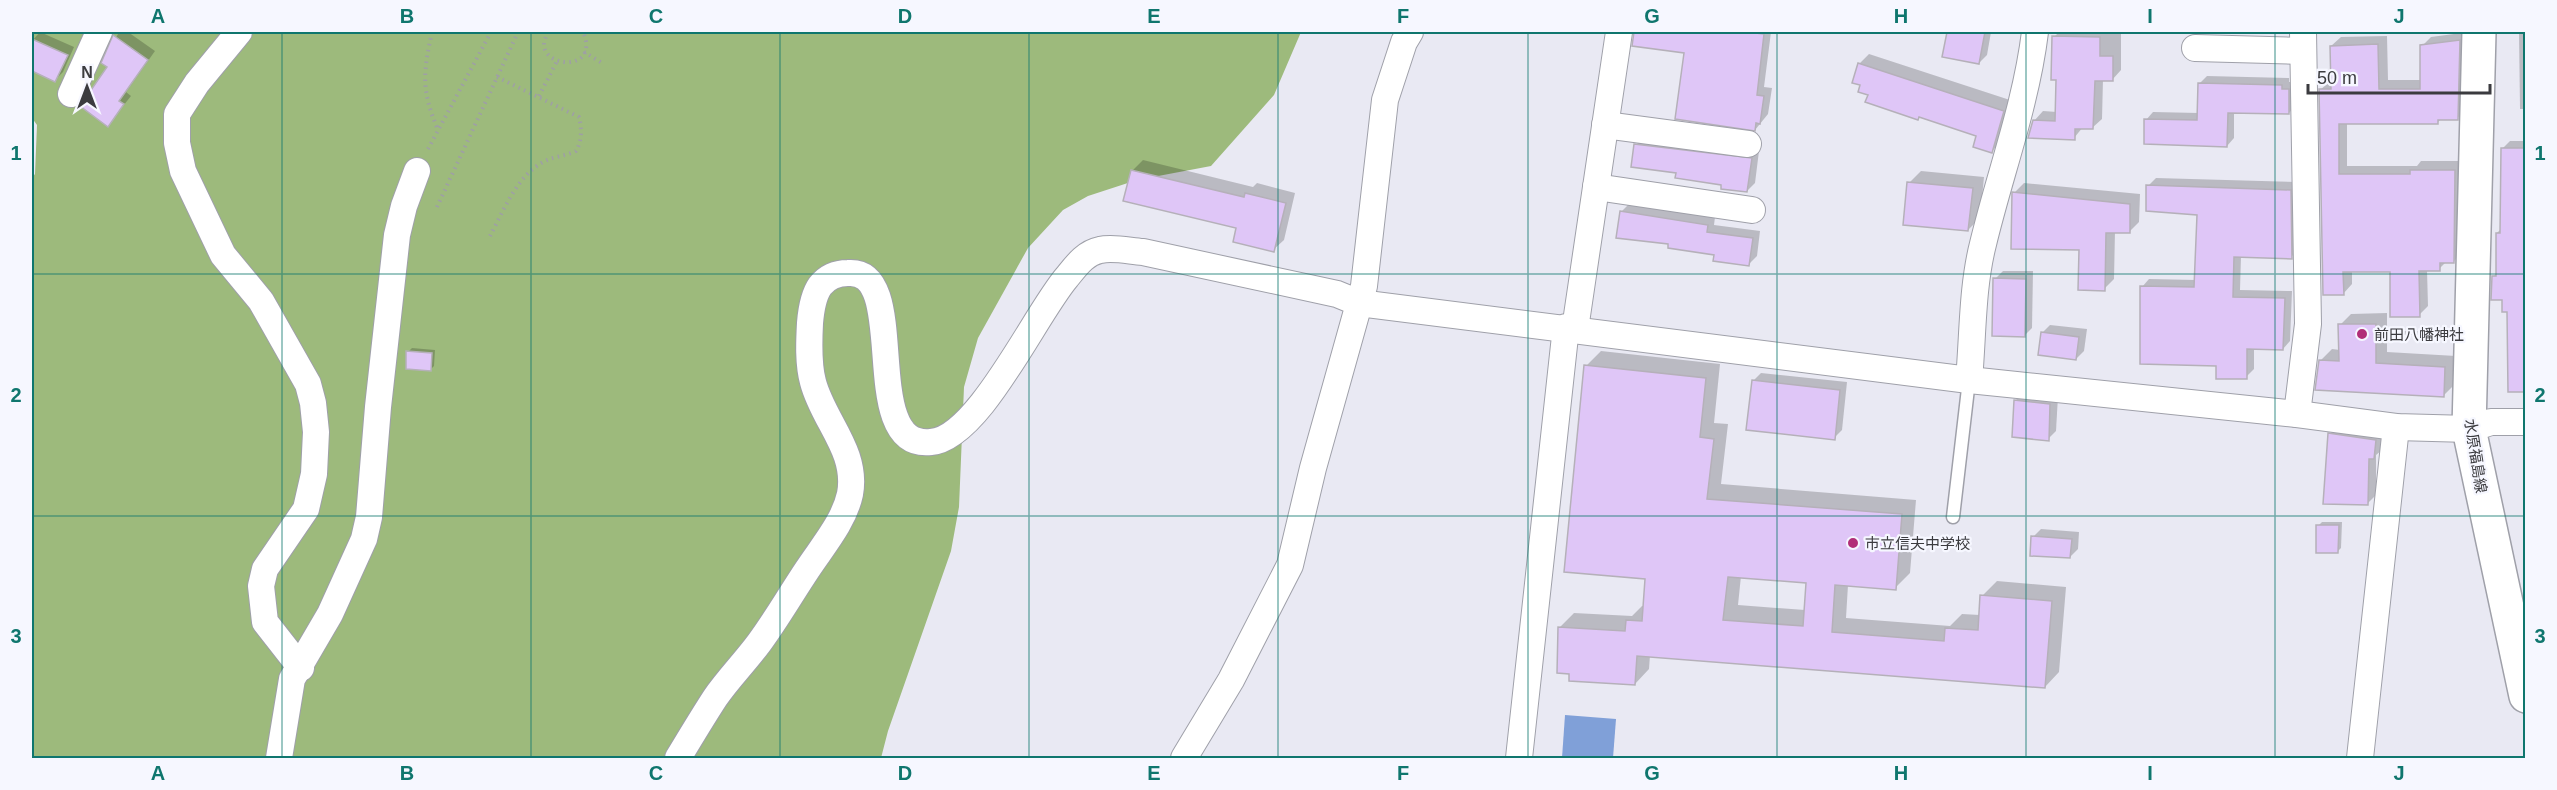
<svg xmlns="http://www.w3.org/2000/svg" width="2557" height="790" viewBox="0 0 2557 790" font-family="Arial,'Noto Sans JP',sans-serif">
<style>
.forest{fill:#9dba7c}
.water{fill:#80a0d8}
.shadow{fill:#0003;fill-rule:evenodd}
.building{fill:#dfc6f7;stroke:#b5b0b9;stroke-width:1.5;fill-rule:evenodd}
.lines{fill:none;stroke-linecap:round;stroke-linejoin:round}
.lane-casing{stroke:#9fa0a9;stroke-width:15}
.street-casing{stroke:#9fa0a9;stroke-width:28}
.secondary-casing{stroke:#9fa0a9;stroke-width:36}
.path{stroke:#9f9fa6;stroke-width:4;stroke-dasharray:1.5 4.5;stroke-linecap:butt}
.lane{stroke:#fff;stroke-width:12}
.street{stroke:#fff;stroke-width:26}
.secondary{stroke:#fff;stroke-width:33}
.grid{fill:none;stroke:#0f766e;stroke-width:1.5;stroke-opacity:0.55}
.poi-dot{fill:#b12e78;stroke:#f6f7ff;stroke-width:2}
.labels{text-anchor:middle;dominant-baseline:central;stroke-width:4.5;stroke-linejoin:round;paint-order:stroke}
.poi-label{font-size:15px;fill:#3b3b3f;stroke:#f6f7ff;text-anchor:start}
.street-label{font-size:15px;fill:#3b3b3f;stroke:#f6f7ff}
.neatline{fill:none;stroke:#0f766e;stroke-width:2}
.grid-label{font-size:20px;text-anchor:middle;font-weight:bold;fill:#0f766e}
</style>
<rect width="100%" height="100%" fill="#e9e9f3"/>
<path class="forest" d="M32,32H1301L1274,95L1211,166L1137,180L1088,196L1063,210L1028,248L978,338L964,387L959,507L951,551L888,731L881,758H32V178L35,174L37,125L32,118Z"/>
<path class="water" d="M1565,715L1616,719L1613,758H1562Z"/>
<g class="shadow">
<path d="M40,32L74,47L63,72L55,80L32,69V41Z"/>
<path d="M119,32H128L155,51L126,92L131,96L108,125L109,67L103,63Z"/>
<path d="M1641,32H1771L1764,87L1772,88L1768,114L1755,130L1686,52L1639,46Z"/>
<path d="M1948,32H1991L1987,55L1979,63L1944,56Z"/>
<path d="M2059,32H2121V70L2112,80L2103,79L2102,119L2092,128L2083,127L2074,138L2034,121L2043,111L2057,112L2058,78L2054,37Z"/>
<path d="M2469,32L2467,109L2457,118H2442L2438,122H2347V166H2417L2421,161H2464L2463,252L2454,261H2447L2439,269L2427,270L2428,306L2419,315L2391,270L2352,271V284L2343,294L2320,90L2332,80L2331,46L2341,37L2387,36L2388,80H2422V46L2431,37Z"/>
<path d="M2519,32H2526V109H2520Z"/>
<path d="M1869,54L2013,101L2002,141L1992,151L1978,135L1869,94L1859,64Z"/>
<path d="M2207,76L2289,78V82H2296V105L2289,113L2234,112V138L2227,146L2146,120L2153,112L2199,113V84Z"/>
<path d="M1644,137L1759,151L1755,183L1747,191L1723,183L1636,145Z"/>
<path d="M2510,141H2526V365L2504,298L2493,277L2498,272L2497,233L2501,229L2502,149Z"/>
<path d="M1143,160L1253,187L1257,183L1295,193L1284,240L1273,250L1238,227L1132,171Z"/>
<path d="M1921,171L1984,177L1980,218L1968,230L1909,183Z"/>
<path d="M2156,178L2298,182L2299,249L2291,257L2241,256L2240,290L2292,291L2290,341L2283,349L2254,348V369L2246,377L2217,364L2142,287L2149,279L2196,280L2198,214L2148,186Z"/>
<path d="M2024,183L2140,194L2139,222L2129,232L2115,231L2114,279L2104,289L2080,249L2014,193Z"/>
<path d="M1629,204L1715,217L1714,225L1760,231L1757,256L1749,264L1716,253L1670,243L1621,212Z"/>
<path d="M2003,271H2033L2032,328L2024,336L1995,279Z"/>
<path d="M2387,313V352L2456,356L2455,384L2443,396L2320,361L2332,349L2340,350V325L2351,314Z"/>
<path d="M2050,325L2087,329L2084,351L2076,359L2042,333Z"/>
<path d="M412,348L435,350L434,366L430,370L408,352Z"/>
<path d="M1601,351L1720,364L1714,423L1728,424L1721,484L1916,500L1910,573L1895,588L1848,585L1846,618L1950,626L1962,614L1980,615L1982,596L1997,581L2066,587L2059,672L2045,687L1650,655L1649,669L1635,684L1559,628L1574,613L1632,616L1642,606H1645L1647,578L1586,366ZM1741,576L1807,581L1805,610L1738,605Z"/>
<path d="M1761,373L1847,382L1842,430L1834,438L1753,381Z"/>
<path d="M2024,392L2058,396L2056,431L2048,439L2016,400Z"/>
<path d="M2338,426L2384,432L2382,450L2376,455V495L2368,503L2330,434Z"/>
<path d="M2322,522H2342L2341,548L2337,552L2318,526Z"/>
<path d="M2041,529L2079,532L2078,549L2070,557L2033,537Z"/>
</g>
<g class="building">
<path d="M1634,32H1746L1764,34L1757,95L1764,96L1760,124L1756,123L1755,131L1675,119L1684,53L1632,46Z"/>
<path d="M1947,32H1985L1979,64L1942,57Z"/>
<path d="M113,35L148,60L119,101L124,104L108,127L80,106L107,67L101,63Z"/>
<path d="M2052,36L2100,37V56H2113V81H2095L2093,129H2075V140L2028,138L2033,120L2055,121L2056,80H2051Z"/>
<path d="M32,39L68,55L55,82L32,71Z"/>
<path d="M2460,40L2458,120H2438V124H2339V174H2410V170H2455L2454,263H2440V271H2419L2420,317H2390V272H2343L2344,295H2323L2319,89H2331L2330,46L2378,44L2379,89H2420V45Z"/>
<path d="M1858,63L2004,111L1992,153L1973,147L1976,136L1919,117L1918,120L1865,102L1868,95L1858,92L1860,85L1852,83Z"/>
<path d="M2198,83L2282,85V89H2289V114L2228,113L2227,147L2144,144V119L2197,120Z"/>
<path d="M1634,144L1752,158L1747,192L1721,189V185L1675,178L1676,173L1631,167Z"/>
<path d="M2501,148H2526V392H2508L2507,312H2502V300H2491L2492,276H2496V233H2500Z"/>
<path d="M1131,170L1244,197L1245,193L1286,203L1274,252L1233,242L1236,228L1123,201Z"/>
<path d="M1907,182L1973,188L1968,231L1903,225Z"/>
<path d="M2146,185L2291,190L2292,259L2234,257L2233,297L2285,298L2283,350L2247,349V379H2216V366L2140,364V286L2194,287L2197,215L2146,211Z"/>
<path d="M2012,192L2130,204V233H2106L2105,291L2078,290L2079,250L2011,249Z"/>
<path d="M1620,211L1708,225L1707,232L1753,238L1749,266L1713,261L1714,255L1668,248V244L1616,238Z"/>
<path d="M1993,278L2026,279L2025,337L1992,336Z"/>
<path d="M2338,324H2376V363L2445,367L2444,397L2315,390L2319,360L2339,361Z"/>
<path d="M2041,332L2079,337L2076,360L2038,355Z"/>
<path d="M406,351L432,353L431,371L406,369Z"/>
<path d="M1584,365L1706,378L1700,437L1714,439L1707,499L1902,514L1896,590L1835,585L1832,632L1944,641L1945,628L1978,630L1980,595L2052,601L2045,688L1637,656L1635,685L1569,681V674L1557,673L1558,627L1625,631L1626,620L1642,621L1645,579L1564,572ZM1728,577L1806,583L1803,626L1723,620Z"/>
<path d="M1752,380L1840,390L1835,440L1746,430Z"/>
<path d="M2014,400L2050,404L2049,441L2012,437Z"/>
<path d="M2328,433L2376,440L2374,459H2369L2368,505L2323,504Z"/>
<path d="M2316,525H2339L2338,553H2316Z"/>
<path d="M2031,536L2072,539L2070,558L2030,556Z"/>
</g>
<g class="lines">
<defs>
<path id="lane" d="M1953,517L1969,380"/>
<g id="street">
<path d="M239,32L197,83L177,114V143L183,171L223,255L261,301L308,384L313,403L316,432L314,474L306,509L265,569L261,586L265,622L301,668"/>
<path d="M2195,48L2303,51"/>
<path d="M71,94L99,32"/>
<path d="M1605,125L1748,144"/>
<path d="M1596,187L1752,210"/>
<path d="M1575,329L1619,32"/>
<path d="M1969,380C1973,335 1972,287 1983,244C2000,173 2026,105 2035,32"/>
<path d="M2297,414L2308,324L2303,32"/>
<path d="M279,758L292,679L330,614L364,539L369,517L378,407L397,235L404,206L417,171"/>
<path d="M678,758C690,738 702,718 715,698C728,679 745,662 759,643C776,620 791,594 807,570C822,547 844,522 850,494C858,451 823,421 813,382C808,364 809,342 810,323C811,311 813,296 820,286C827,277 836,273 848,273C913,268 856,450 931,442C979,438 1035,314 1067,277C1076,266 1085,253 1100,250C1113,247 1129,251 1143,252L1337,294L1359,303L1969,380L2297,414L2396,427L2469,429L2491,422H2526"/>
<path d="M1184,758L1231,680L1290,565L1313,468L1364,286L1385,100L1404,42L1410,32"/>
<path d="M1519,758L1566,327"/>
<path d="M2360,758L2396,427"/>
</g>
<path id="secondary" d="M2479,32L2469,429L2526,696"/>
</defs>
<use href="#lane" class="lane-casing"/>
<use href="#street" class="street-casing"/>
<use href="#secondary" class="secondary-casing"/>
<g class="path">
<path d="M432,32C423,73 421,90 438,130"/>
<path d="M549,32C524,66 603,78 583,32"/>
<path d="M584,52L602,63"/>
<path d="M539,96L557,61"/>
<path d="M428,149L491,32"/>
<path d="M437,207L518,32"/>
<path d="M490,236C504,210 517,175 545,161C555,156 566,156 576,151C582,141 582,129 579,117L497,77"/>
<path d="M2386,333H2445"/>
</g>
<use href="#lane" class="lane"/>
<use href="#street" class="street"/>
<use href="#secondary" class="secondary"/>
</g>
<path class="grid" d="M282,32V758M531,32V758M780,32V758M1029,32V758M1278,32V758M1528,32V758M1777,32V758M2026,32V758M2275,32V758M32,274H2526M32,516H2526"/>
<g class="poi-dot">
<circle cx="2362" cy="334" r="6"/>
<circle cx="1853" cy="543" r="6"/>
</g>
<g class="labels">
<g class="poi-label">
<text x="2374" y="334">前田八幡神社</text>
<text x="1865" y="543">市立信夫中学校</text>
</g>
<g class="street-label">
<text transform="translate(2476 456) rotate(81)">水原福島線</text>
</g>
</g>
<rect width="2557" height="790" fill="none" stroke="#f6f7ff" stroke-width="66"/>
<g transform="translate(87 87)" stroke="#f6f7ff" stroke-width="4.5" paint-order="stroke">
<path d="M0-4.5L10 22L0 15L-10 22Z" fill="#3b3b3f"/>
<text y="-9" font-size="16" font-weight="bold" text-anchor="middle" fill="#3b3b3f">N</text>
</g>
<path d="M2308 84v9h182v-9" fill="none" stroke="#3b3b3f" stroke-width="3"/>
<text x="2317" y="84" font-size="18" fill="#3b3b3f" stroke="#f6f7ff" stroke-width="4.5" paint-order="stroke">50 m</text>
<rect x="33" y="33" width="2491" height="724" class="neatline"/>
<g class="grid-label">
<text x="158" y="23">A</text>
<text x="407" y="23">B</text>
<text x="656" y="23">C</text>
<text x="905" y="23">D</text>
<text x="1154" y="23">E</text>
<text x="1403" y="23">F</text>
<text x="1652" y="23">G</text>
<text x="1901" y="23">H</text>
<text x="2150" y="23">I</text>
<text x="2399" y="23">J</text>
<text x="16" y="160">1</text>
<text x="2540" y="160">1</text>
<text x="16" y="402">2</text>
<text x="2540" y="402">2</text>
<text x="16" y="643">3</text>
<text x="2540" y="643">3</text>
<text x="158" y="780">A</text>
<text x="407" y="780">B</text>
<text x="656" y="780">C</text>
<text x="905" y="780">D</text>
<text x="1154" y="780">E</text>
<text x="1403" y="780">F</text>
<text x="1652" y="780">G</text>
<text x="1901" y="780">H</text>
<text x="2150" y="780">I</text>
<text x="2399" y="780">J</text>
</g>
</svg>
